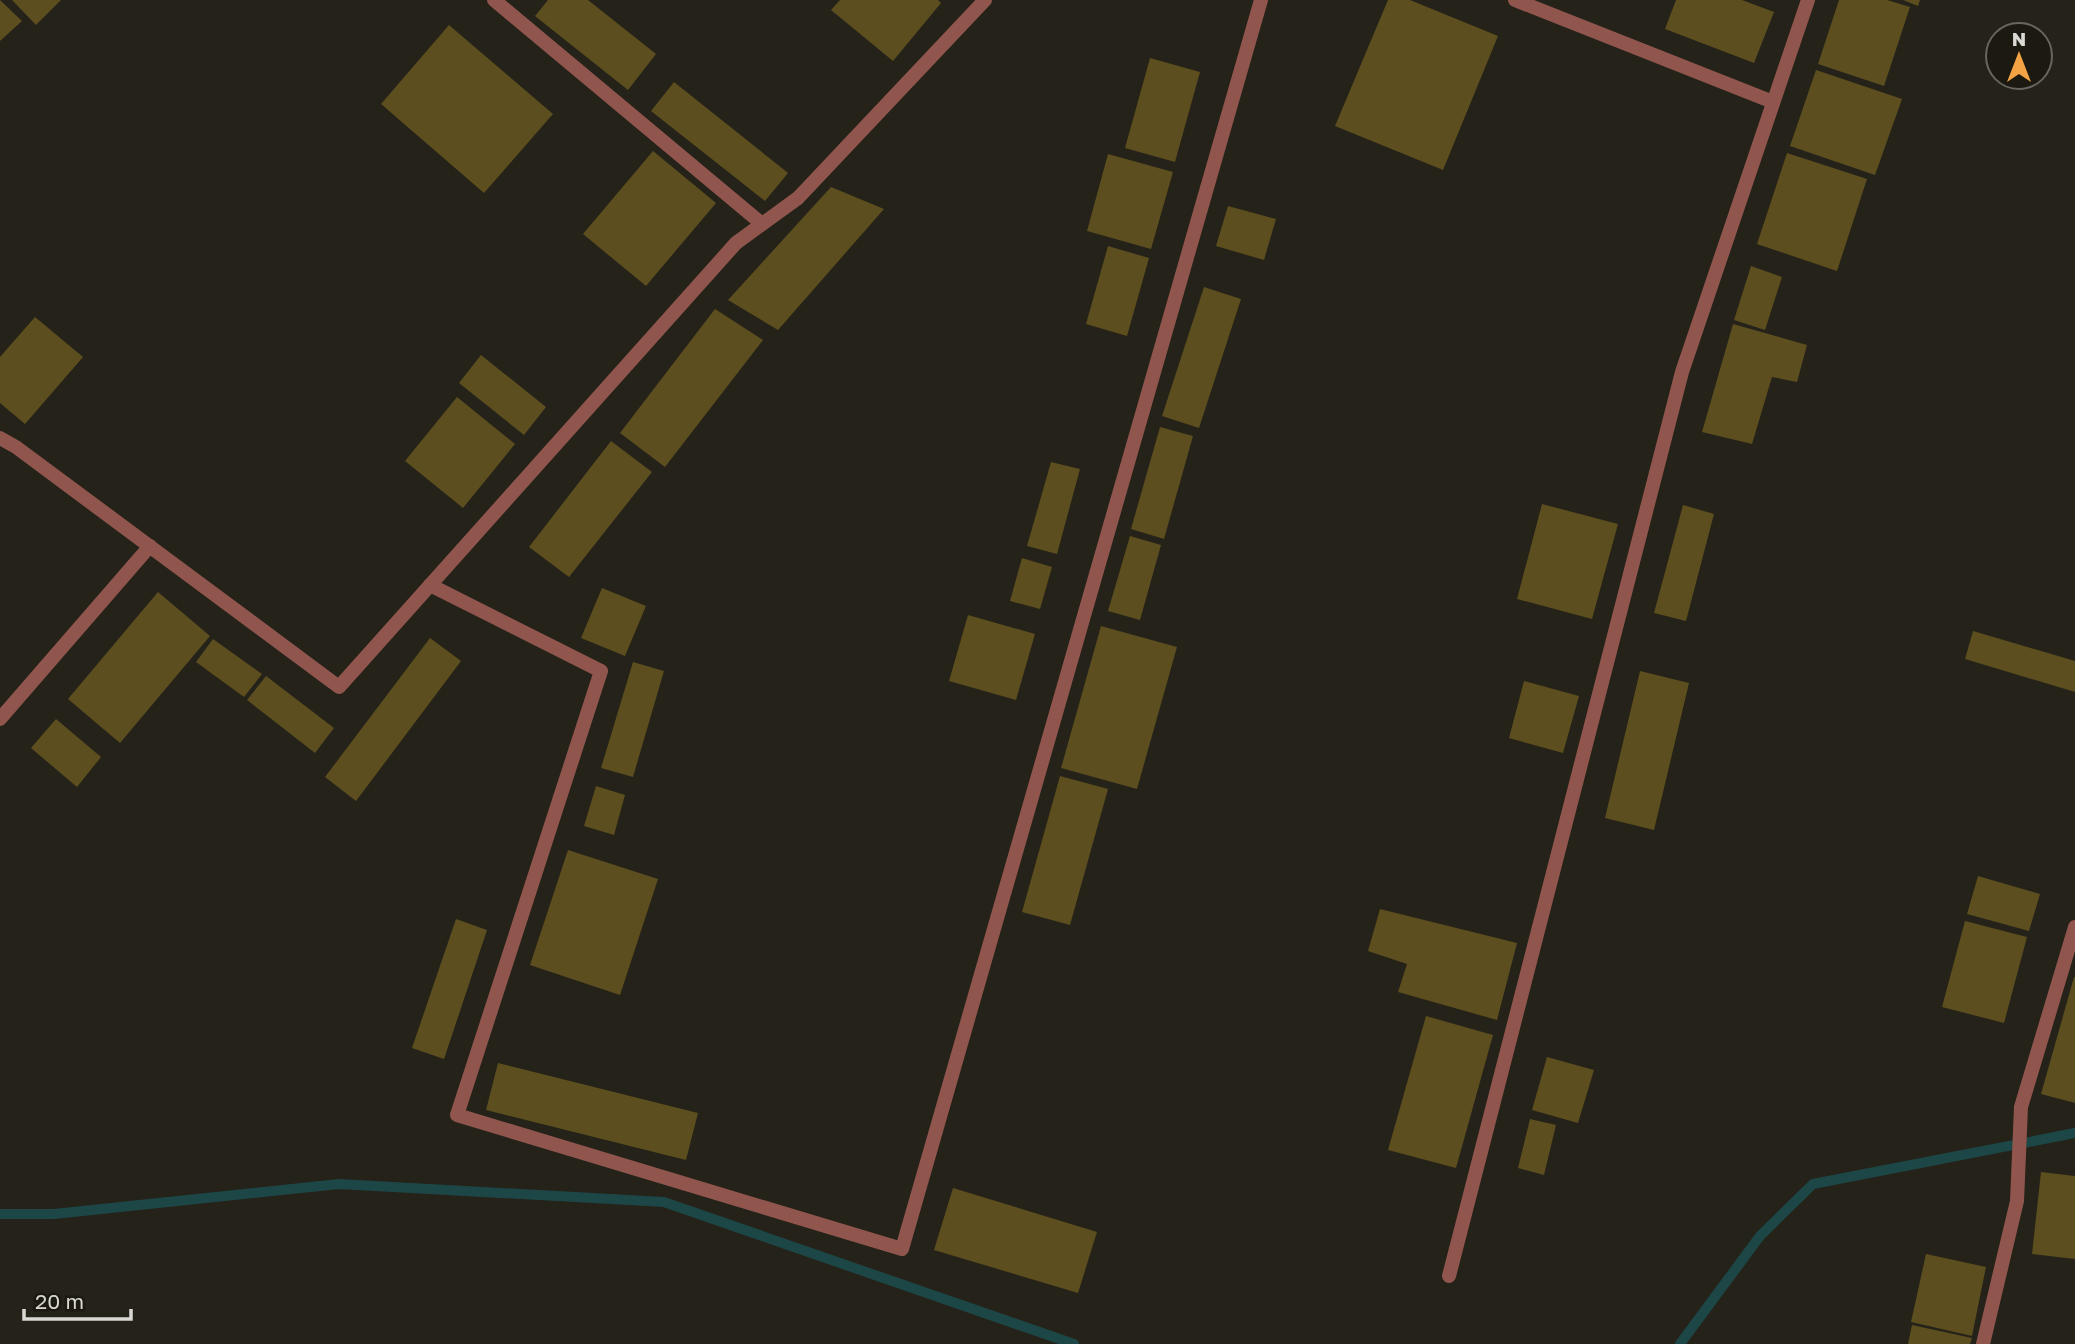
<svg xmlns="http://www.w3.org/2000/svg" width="2075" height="1344" viewBox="0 0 2075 1344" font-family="'Golos Text',sans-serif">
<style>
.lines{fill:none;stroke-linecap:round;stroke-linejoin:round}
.stream{stroke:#1d4747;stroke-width:10}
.building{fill:#5c4e1e}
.minor{stroke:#90564e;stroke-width:14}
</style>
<rect width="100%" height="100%" fill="#252219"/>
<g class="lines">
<g class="stream">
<path d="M0,1214H54L339,1184L664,1202L1074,1344"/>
<path d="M1680,1344L1760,1236L1813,1184L2075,1133"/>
</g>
</g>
<g class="building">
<path d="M0,0L22,21L0,41Z"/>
<path d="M12,0H61L36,25Z"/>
<path d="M548,0H588L656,54L628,90L535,16Z"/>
<path d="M840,0H938L941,3L893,61L831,10Z"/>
<path d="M1388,0H1410L1498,36L1443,170L1335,126Z"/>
<path d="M1676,0H1742L1774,12L1754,63L1665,29Z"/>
<path d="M1839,0H1887L1910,7L1884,86L1818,64Z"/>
<path d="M1903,0H1920L1918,6Z"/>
<path d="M449,25L553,114L484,193L381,104Z"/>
<path d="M1150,58L1200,72L1175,162L1125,148Z"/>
<path d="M1816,70L1902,99L1875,175L1790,146Z"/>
<path d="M674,82L788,173L765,201L651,111Z"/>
<path d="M653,151L716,203L646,286L583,234Z"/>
<path d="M1787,153L1867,179L1837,271L1757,244Z"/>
<path d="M1108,154L1173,172L1151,249L1087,231Z"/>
<path d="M831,187L884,209L778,330L728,300Z"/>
<path d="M1228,206L1276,219L1264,260L1216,246Z"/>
<path d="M1108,246L1149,258L1127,336L1086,324Z"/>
<path d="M1751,266L1782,277L1765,330L1734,320Z"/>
<path d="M1204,287L1241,299L1199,428L1162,416Z"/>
<path d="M715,309L763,340L665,467L620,433Z"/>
<path d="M35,317L83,357L25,424L0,403V357Z"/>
<path d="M1733,324L1807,345L1797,382L1772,377L1752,444L1702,432Z"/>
<path d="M481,355L546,407L524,435L459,383Z"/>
<path d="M457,397L515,444L463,508L405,461Z"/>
<path d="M1160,427L1193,436L1164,539L1131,529Z"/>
<path d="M611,441L652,472L569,577L529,547Z"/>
<path d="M1051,462L1080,469L1057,554L1027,546Z"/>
<path d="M1542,504L1618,524L1592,619L1517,599Z"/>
<path d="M1683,505L1714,514L1686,621L1654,613Z"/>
<path d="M1130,536L1161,545L1140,620L1108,611Z"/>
<path d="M1022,558L1052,567L1040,609L1010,601Z"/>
<path d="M602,588L646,606L625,656L581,638Z"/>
<path d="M158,592L210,636L120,743L68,699Z"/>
<path d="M968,615L1035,634L1016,700L949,681Z"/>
<path d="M1101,626L1177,647L1137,789L1061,768Z"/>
<path d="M1973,631L2075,661V692L1965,659Z"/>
<path d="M430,638L461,661L356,801L325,777Z"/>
<path d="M213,639L262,674L244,697L196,662Z"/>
<path d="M633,662L664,671L633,777L601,768Z"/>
<path d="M1640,671L1689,683L1654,830L1605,818Z"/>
<path d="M266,676L334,728L315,753L247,700Z"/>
<path d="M1524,681L1579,696L1563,753L1509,738Z"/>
<path d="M56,719L101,757L77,787L31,748Z"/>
<path d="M1060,776L1108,789L1070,925L1022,912Z"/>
<path d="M596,786L625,795L614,835L584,826Z"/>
<path d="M568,850L658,879L620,995L530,965Z"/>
<path d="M1978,876L2040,894L2029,931L1967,914Z"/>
<path d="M1380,909L1517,943L1497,1020L1398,992L1407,964L1368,951Z"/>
<path d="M456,919L487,930L444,1059L412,1048Z"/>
<path d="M1965,921L2027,937L2004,1023L1942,1007Z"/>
<path d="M2074,977H2075V1103L2041,1094Z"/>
<path d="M1426,1016L1493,1035L1456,1168L1388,1150Z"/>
<path d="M1547,1057L1594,1070L1578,1123L1532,1110Z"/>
<path d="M498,1063L698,1113L686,1160L486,1110Z"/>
<path d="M1530,1119L1556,1125L1544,1175L1518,1168Z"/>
<path d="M2041,1172L2075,1176V1259L2032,1254Z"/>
<path d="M953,1188L1097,1232L1078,1293L934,1250Z"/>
<path d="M1926,1254L1986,1267L1972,1336L1911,1322Z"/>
<path d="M1912,1325L1972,1338L1970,1344H1908Z"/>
</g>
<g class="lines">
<g class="minor">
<path d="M494,0L762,224"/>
<path d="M1515,0L1773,102"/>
<path d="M0,438L16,447L339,687L736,243L798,198L985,0"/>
<path d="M430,585L601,671L457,1115L902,1249L1261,0"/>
<path d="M0,719L150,546"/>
<path d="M1449,1276L1682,372L1808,0"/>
<path d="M1983,1344L2017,1201L2021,1107L2075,927"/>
</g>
</g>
<g transform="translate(2019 56)"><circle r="33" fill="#1b1910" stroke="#67655e" stroke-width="2"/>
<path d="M0-5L12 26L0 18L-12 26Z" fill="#f4a344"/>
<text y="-10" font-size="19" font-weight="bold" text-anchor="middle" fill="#d9d8d2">N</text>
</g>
<path d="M24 1309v10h107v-10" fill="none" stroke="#d9d8d2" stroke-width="3.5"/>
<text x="35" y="1309" font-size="21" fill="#d9d8d2" stroke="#1b1910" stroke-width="5" paint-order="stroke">20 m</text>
</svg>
